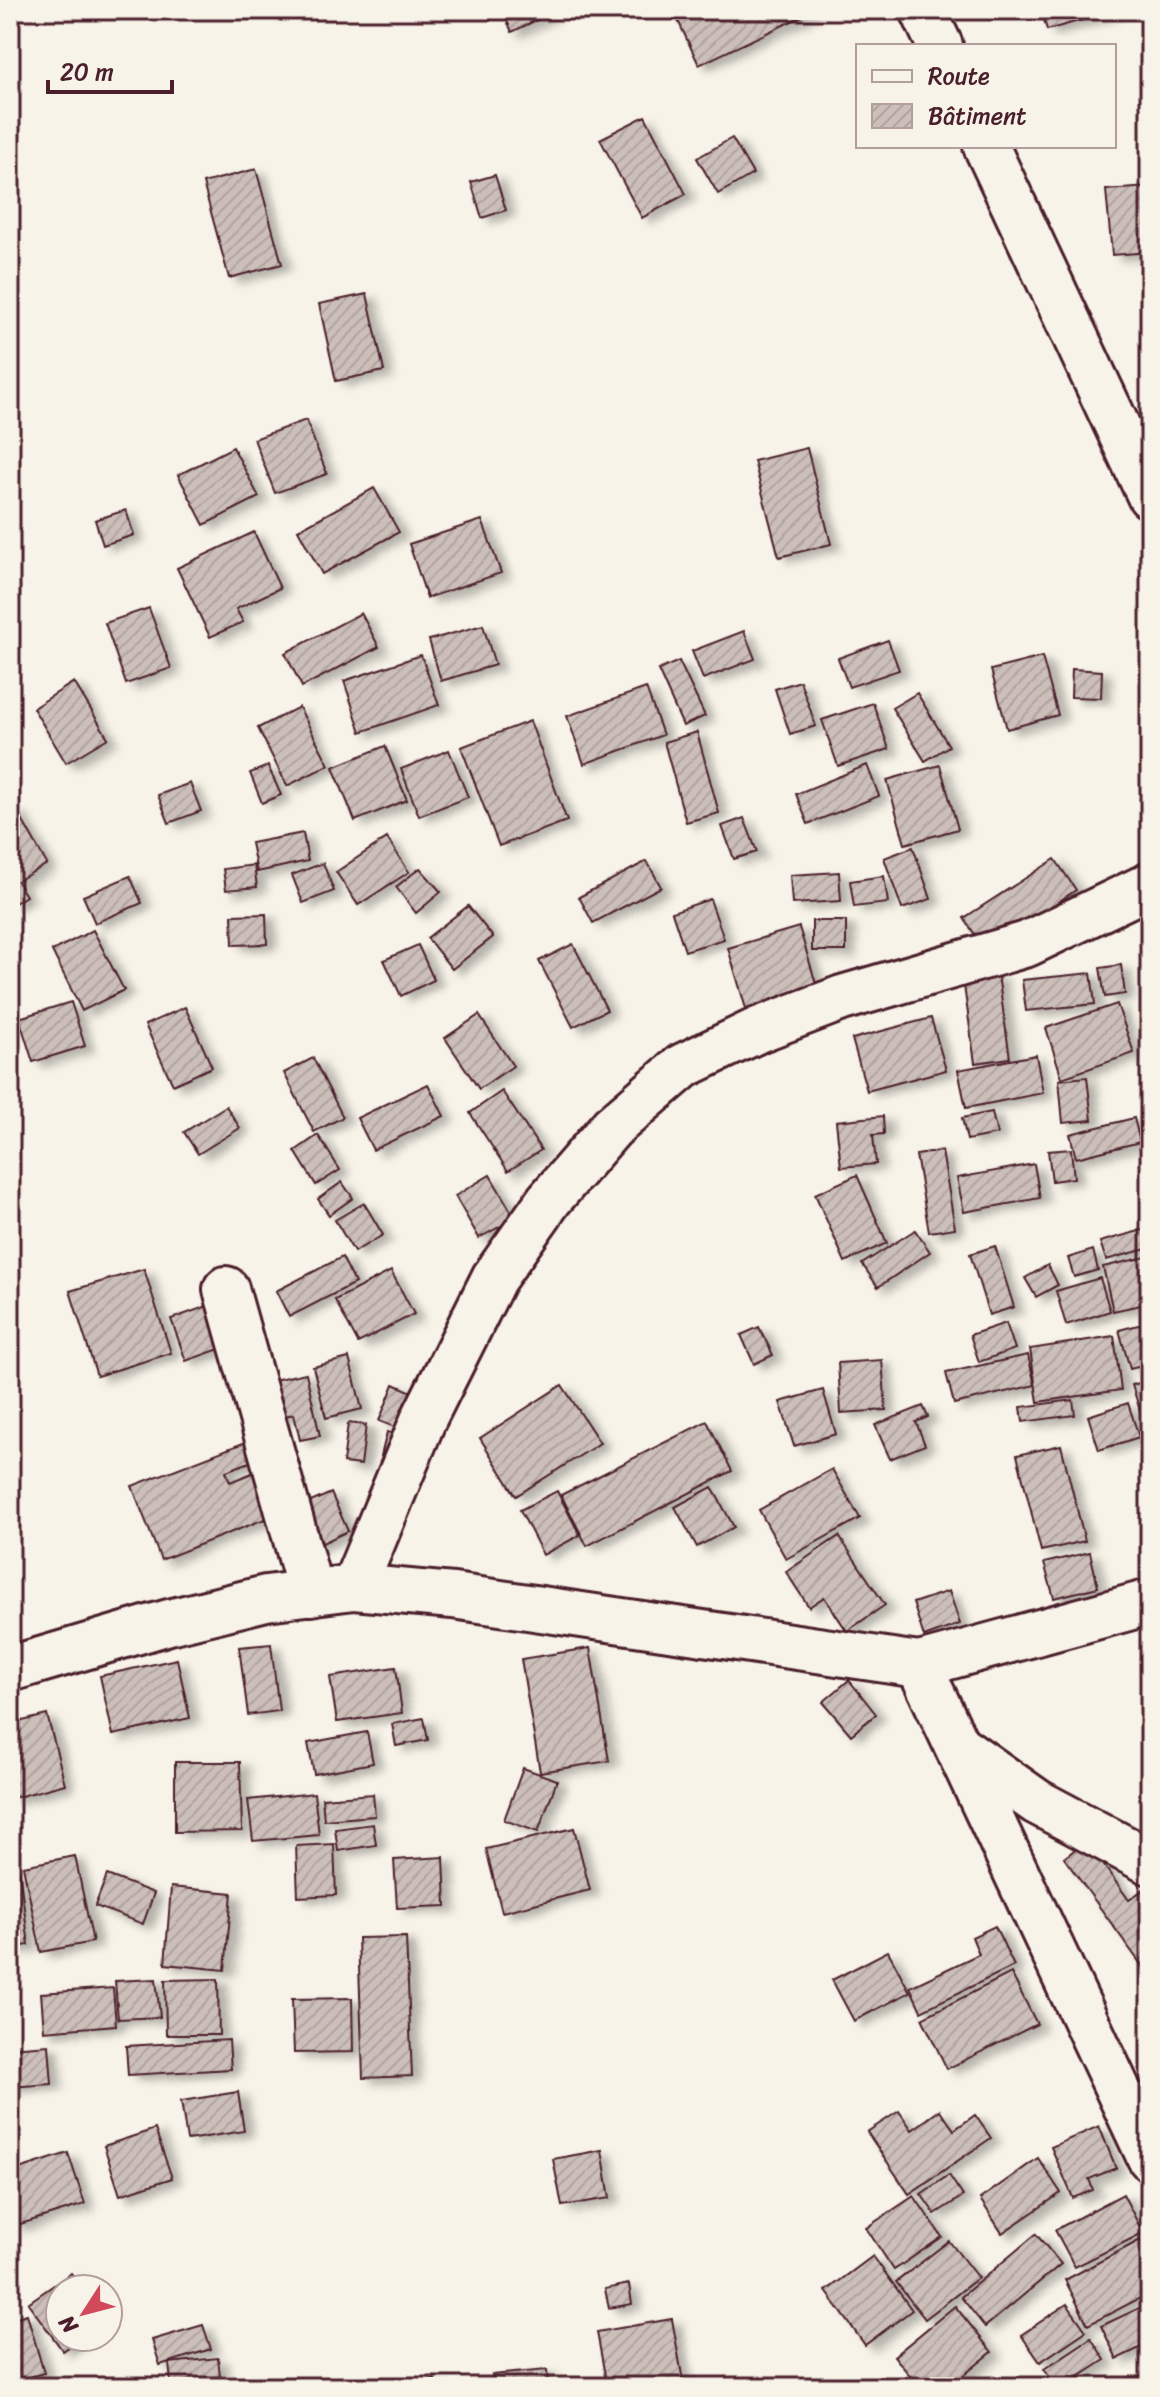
<svg xmlns="http://www.w3.org/2000/svg" width="1160" height="2397" viewBox="0 0 1160 2397" font-family="Sriracha,sans-serif">
<style>
.building{fill:url(#building-hatch);stroke:#4a1f2b;stroke-width:2;filter:url(#shadow)}
.lines{fill:none;stroke-linecap:round;stroke-linejoin:round}
.minor-casing{stroke:#4a1f2b;stroke-width:50}
.minor{stroke:#f7f3e8;stroke-width:44}
</style>
<defs>
<pattern id="building-hatch" width="6" height="6" patternUnits="userSpaceOnUse" patternTransform="scale(2)"><rect width="6" height="6" fill="#ccbfb9"/><path d="M-1 1l2-2M0 6l6-6M5 7l2-2" fill="none" stroke="#b1a49f"/></pattern>
<filter id="shadow"><feDropShadow dx="9" dy="5" stdDeviation="4" flood-color="#0004"/></filter>
</defs>
<rect width="100%" height="100%" fill="#f7f3e8"/>
<filter id="ink" filterUnits="userSpaceOnUse"><feTurbulence type="fractalNoise" baseFrequency=".0125" numOctaves="2"/><feDisplacementMap in="SourceGraphic" scale="16" xChannelSelector="R" yChannelSelector="G"/><feConvolveMatrix kernelMatrix="1 2 1 2 8 2 1 2 1" color-interpolation-filters="sRGB"/></filter>
<g filter="url(#ink)">
<g class="building">
<path d="M502,10H549L551,13L512,32Z"/>
<path d="M673,10H815L699,65Z"/>
<path d="M1041,10H1118L1047,30Z"/>
<path d="M645,116L686,194L642,218L600,139Z"/>
<path d="M732,138L753,174L718,194L697,158Z"/>
<path d="M256,169L282,264L229,278L203,183Z"/>
<path d="M495,175L506,210L482,218L471,182Z"/>
<path d="M1150,187V252L1112,255L1106,190Z"/>
<path d="M367,294L384,371L336,381L319,304Z"/>
<path d="M306,420L327,474L275,493L254,439Z"/>
<path d="M233,447L259,497L204,525L178,475Z"/>
<path d="M807,448L831,544L779,557L754,461Z"/>
<path d="M374,488L399,532L322,574L298,530Z"/>
<path d="M126,510L134,535L103,545L95,520Z"/>
<path d="M482,520L501,573L427,598L409,544Z"/>
<path d="M254,532L280,588L236,609L243,622L210,637L177,568Z"/>
<path d="M149,608L171,668L126,684L105,623Z"/>
<path d="M361,613L379,647L302,687L285,653Z"/>
<path d="M483,625L495,665L441,681L429,640Z"/>
<path d="M744,631L755,659L703,679L692,651Z"/>
<path d="M888,640L899,670L849,687L838,658Z"/>
<path d="M421,655L439,705L361,732L344,681Z"/>
<path d="M1042,657L1058,715L1007,729L991,670Z"/>
<path d="M679,661L705,716L683,726L658,670Z"/>
<path d="M1072,669L1102,671L1101,698L1071,697Z"/>
<path d="M800,681L816,726L790,734L775,689Z"/>
<path d="M74,682L108,738L66,763L33,708Z"/>
<path d="M646,688L663,735L584,764L567,716Z"/>
<path d="M917,693L949,746L925,761L892,708Z"/>
<path d="M873,703L889,749L838,766L822,720Z"/>
<path d="M299,707L329,765L287,786L258,728Z"/>
<path d="M530,721L567,821L499,846L461,747Z"/>
<path d="M697,732L719,813L686,822L664,742Z"/>
<path d="M385,746L407,800L355,821L333,767Z"/>
<path d="M449,750L468,797L419,816L401,769Z"/>
<path d="M867,765L879,796L808,824L796,794Z"/>
<path d="M940,765L958,829L905,844L887,780Z"/>
<path d="M268,766L281,795L262,803L250,773Z"/>
<path d="M190,783L201,811L169,823L158,795Z"/>
<path d="M16,809L47,864L17,881L26,896L10,906V813Z"/>
<path d="M744,818L757,852L734,859L722,826Z"/>
<path d="M303,833L308,861L257,872L251,843Z"/>
<path d="M387,838L409,872L358,905L336,872Z"/>
<path d="M913,847L931,899L902,909L884,858Z"/>
<path d="M1055,859L1076,890L985,950L964,918Z"/>
<path d="M647,861L661,887L593,923L579,897Z"/>
<path d="M323,863L334,891L303,903L292,875Z"/>
<path d="M254,865L257,887L226,890L223,869Z"/>
<path d="M420,868L441,892L416,913L396,887Z"/>
<path d="M839,872L841,901L792,904L790,875Z"/>
<path d="M130,876L142,903L95,923L83,896Z"/>
<path d="M884,876L888,903L854,907L850,881Z"/>
<path d="M710,899L724,939L685,951L672,912Z"/>
<path d="M468,906L493,937L452,969L427,938Z"/>
<path d="M266,914L267,944L233,945L232,915Z"/>
<rect x="812" y="921" width="34" height="30"/>
<path d="M799,927L820,997L749,1019L728,948Z"/>
<path d="M93,930L124,990L82,1011L52,951Z"/>
<path d="M573,944L607,1010L573,1027L539,961Z"/>
<path d="M418,945L434,980L401,996L384,960Z"/>
<path d="M1121,965L1125,994L1105,997L1100,968Z"/>
<path d="M1091,973L1095,1004L1026,1011L1022,980Z"/>
<path d="M998,975L1010,1058L975,1063L963,979Z"/>
<path d="M71,1002L85,1046L33,1062L19,1018Z"/>
<path d="M1117,1004L1134,1053L1062,1078L1046,1028Z"/>
<path d="M185,1007L212,1067L173,1085L145,1025Z"/>
<path d="M479,1015L513,1066L479,1089L445,1038Z"/>
<path d="M931,1018L946,1070L867,1091L852,1039Z"/>
<path d="M1036,1055L1043,1093L966,1108L958,1070Z"/>
<path d="M313,1058L343,1117L314,1132L284,1073Z"/>
<path d="M1087,1077L1092,1120L1063,1123L1059,1080Z"/>
<path d="M428,1084L444,1116L373,1150L357,1118Z"/>
<path d="M502,1091L541,1150L508,1171L470,1113Z"/>
<path d="M226,1106L240,1128L198,1154L184,1132Z"/>
<path d="M992,1112L997,1134L967,1140L962,1118Z"/>
<path d="M883,1116L884,1134L873,1135L876,1164L841,1167L836,1121Z"/>
<path d="M1134,1118L1140,1142L1076,1158L1070,1134Z"/>
<path d="M318,1135L340,1170L316,1185L295,1151Z"/>
<path d="M1071,1149L1074,1178L1052,1181L1048,1151Z"/>
<path d="M942,1151L955,1228L929,1232L916,1155Z"/>
<path d="M1034,1164L1040,1198L964,1212L957,1178Z"/>
<path d="M490,1175L515,1218L479,1238L455,1196Z"/>
<path d="M857,1175L887,1243L845,1262L815,1194Z"/>
<path d="M342,1182L353,1198L329,1215L318,1199Z"/>
<path d="M364,1203L383,1235L354,1252L335,1220Z"/>
<path d="M1150,1228V1248L1106,1260L1100,1242Z"/>
<path d="M915,1230L930,1252L878,1287L862,1264Z"/>
<path d="M995,1246L1014,1307L989,1315L970,1254Z"/>
<path d="M1093,1250L1098,1270L1074,1277L1068,1258Z"/>
<path d="M1150,1256V1303L1113,1311L1103,1267Z"/>
<path d="M342,1257L355,1283L289,1317L276,1291Z"/>
<path d="M1048,1265L1058,1285L1036,1297L1025,1278Z"/>
<path d="M144,1269L171,1353L97,1376L70,1291Z"/>
<path d="M391,1271L414,1314L358,1343L335,1300Z"/>
<path d="M1100,1278L1110,1311L1066,1325L1056,1291Z"/>
<path d="M213,1304L228,1346L186,1361L171,1319Z"/>
<path d="M1150,1322V1364L1130,1369L1119,1330Z"/>
<path d="M1006,1323L1015,1349L979,1362L970,1335Z"/>
<path d="M759,1327L773,1355L754,1364L741,1335Z"/>
<path d="M1114,1336L1121,1390L1038,1402L1030,1349Z"/>
<path d="M1028,1355L1035,1385L954,1404L946,1373Z"/>
<path d="M349,1358L362,1409L326,1418L313,1367Z"/>
<path d="M882,1360L886,1410L841,1413L838,1363Z"/>
<path d="M306,1373L320,1436L300,1440L294,1414L272,1419L264,1382Z"/>
<path d="M1150,1380V1414L1142,1417L1132,1385Z"/>
<path d="M394,1384L412,1392L397,1428L379,1421Z"/>
<path d="M562,1385L600,1443L516,1496L480,1438Z"/>
<path d="M823,1390L836,1434L794,1446L780,1402Z"/>
<path d="M1073,1400L1075,1415L1023,1422L1021,1407Z"/>
<path d="M1128,1403L1139,1437L1099,1450L1088,1416Z"/>
<path d="M923,1406L928,1417L916,1422L925,1445L890,1459L875,1425Z"/>
<path d="M707,1421L732,1471L587,1546L561,1495Z"/>
<path d="M348,1423L366,1425L361,1465L343,1463Z"/>
<path d="M387,1432L407,1437L401,1461L381,1456Z"/>
<path d="M251,1440L258,1459L226,1471L230,1482L262,1469L280,1513L161,1560L132,1486Z"/>
<path d="M1061,1445L1085,1541L1041,1551L1017,1455Z"/>
<path d="M832,1469L860,1518L786,1559L759,1510Z"/>
<path d="M712,1487L734,1527L697,1547L675,1507Z"/>
<path d="M557,1491L580,1535L543,1555L520,1510Z"/>
<path d="M331,1493L348,1531L314,1547L297,1508Z"/>
<path d="M839,1536L885,1605L847,1631L824,1597L809,1607L786,1572Z"/>
<path d="M1090,1552L1098,1587L1054,1598L1044,1563Z"/>
<path d="M949,1591L960,1624L924,1637L913,1603Z"/>
<path d="M271,1644L279,1711L248,1715L239,1647Z"/>
<path d="M590,1648L609,1761L540,1772L521,1659Z"/>
<path d="M177,1659L190,1718L113,1735L100,1676Z"/>
<path d="M396,1667L402,1713L337,1722L330,1677Z"/>
<path d="M849,1680L876,1714L851,1735L823,1702Z"/>
<path d="M47,1715L65,1784L10,1799V1724Z"/>
<path d="M424,1718L428,1740L396,1746L392,1724Z"/>
<path d="M367,1732L373,1763L314,1774L308,1743Z"/>
<path d="M175,1762H240L242,1831L175,1832Z"/>
<path d="M523,1768L557,1780L538,1832L504,1820Z"/>
<path d="M314,1793L319,1835L253,1841L248,1800Z"/>
<path d="M373,1794L375,1816L324,1820L322,1798Z"/>
<path d="M373,1824L376,1845L338,1851L335,1829Z"/>
<path d="M574,1828L590,1890L502,1912L486,1849Z"/>
<path d="M1086,1841L1129,1900L1150,1884L1148,1974L1064,1858Z"/>
<path d="M334,1844L336,1895L298,1897L296,1846Z"/>
<path d="M75,1856L93,1942L41,1952L23,1866Z"/>
<path d="M444,1857L446,1906L397,1908L394,1860Z"/>
<path d="M19,1871L29,1945L10,1948V1872Z"/>
<path d="M107,1875L154,1893L143,1924L95,1906Z"/>
<path d="M171,1887L232,1893L225,1970L165,1964Z"/>
<path d="M995,1926L1014,1966L921,2011L910,1987L979,1954L972,1937Z"/>
<path d="M406,1937L412,2076L363,2078L358,1938Z"/>
<path d="M888,1951L910,1992L854,2021L832,1980Z"/>
<path d="M1011,1973L1037,2024L947,2069L922,2018Z"/>
<path d="M156,1979L160,2017L118,2019L115,1981Z"/>
<path d="M218,1979L219,2035H166L165,1980Z"/>
<path d="M113,1988L116,2025L44,2031L41,1993Z"/>
<path d="M352,1998L353,2052L294,2053L292,1999Z"/>
<path d="M229,2040L231,2069L128,2075L126,2046Z"/>
<path d="M49,2045L52,2084L10,2087V2048Z"/>
<path d="M238,2092L244,2131L187,2140L181,2101Z"/>
<path d="M940,2110L954,2130L975,2115L991,2138L909,2194L867,2132L899,2111L912,2130Z"/>
<path d="M1099,2126L1116,2168L1089,2179L1093,2190L1073,2198L1051,2147Z"/>
<path d="M155,2129L172,2178L120,2195L104,2146Z"/>
<path d="M602,2150L610,2198L562,2206L553,2159Z"/>
<path d="M68,2153L85,2204L14,2226L10,2213V2172Z"/>
<path d="M1038,2158L1061,2193L1002,2233L980,2199Z"/>
<path d="M949,2175L963,2196L935,2214L921,2194Z"/>
<path d="M1123,2194L1143,2233L1075,2267L1055,2230Z"/>
<path d="M914,2196L942,2237L894,2270L866,2228Z"/>
<path d="M1036,2234L1061,2264L985,2327L961,2297Z"/>
<path d="M1150,2235V2293L1088,2325L1065,2280Z"/>
<path d="M949,2241L978,2278L925,2319L896,2282Z"/>
<path d="M873,2256L912,2310L865,2345L826,2291Z"/>
<path d="M71,2273L83,2289H60V2337H83L63,2351L28,2303Z"/>
<path d="M629,2284L632,2304L609,2308L605,2289Z"/>
<path d="M1150,2303V2343L1117,2359L1101,2326Z"/>
<path d="M1067,2304L1086,2331L1040,2362L1021,2335Z"/>
<path d="M955,2306L992,2352L949,2387H919L894,2356Z"/>
<path d="M27,2314L44,2373L10,2382V2319Z"/>
<path d="M672,2319L684,2387H607L597,2332Z"/>
<path d="M203,2325L211,2349L160,2365L152,2340Z"/>
<path d="M1091,2338L1105,2360L1063,2387H1056L1044,2369Z"/>
<path d="M218,2358L220,2377L171,2383L169,2363Z"/>
<path d="M547,2370L548,2387H494L492,2375Z"/>
<path d="M435,2379L436,2387H380Z"/>
</g>
<g class="lines">
<defs>
<g id="minor">
<path d="M923,10L940,46"/>
<path d="M986,146L1150,496"/>
<path d="M226,1289L311,1593"/>
<path d="M354,1587L424,1418L494,1278L549,1200L612,1127L683,1066L758,1030L842,998L1027,944L1150,885"/>
<path d="M919,1665L1150,2158"/>
<path d="M10,1669L169,1622L266,1598L354,1587L453,1596L919,1665L1150,1602"/>
<path d="M959,1747L1037,1802L1150,1862"/>
</g>
</defs>
<use href="#minor" class="minor-casing"/>
<use href="#minor" class="minor"/>
</g>
</g>
<rect width="1160" height="2397" fill="none" stroke="#f7f3e8" stroke-width="40"/>
<rect x="20" y="20" width="1120" height="2357" fill="none" stroke="#4a1f2b" stroke-width="3" filter="url(#ink)"/>
<rect x="856" y="44" width="260" height="104" fill="#f7f3e8" stroke="#b29e9c" stroke-width="2"/>
<rect x="872" y="70" width="40" height="12" fill="#f7f3e8" stroke="#b29e9c" stroke-width="2"/>
<text x="928" y="84" font-size="24" fill="#4a1f2b">Route</text>
<rect x="872" y="104" width="40" height="24" fill="url(#building-hatch)" stroke="#b29e9c" stroke-width="2"/>
<text x="928" y="124" font-size="24" fill="#4a1f2b">Bâtiment</text>
<g transform="translate(84 2313) rotate(234)"><circle r="38" fill="#f7f3e8" stroke="#b29e9c" stroke-width="2"/>
<path d="M0-6L14 30L0 20L-14 30Z" fill="#d1495b"/>
<text y="-12" font-size="22" font-weight="bold" text-anchor="middle" fill="#4a1f2b">N</text>
</g>
<path d="M48 80v12h124v-12" fill="none" stroke="#4a1f2b" stroke-width="4"/>
<text x="60" y="80" font-size="24" fill="#4a1f2b" stroke="#f7f3e8" stroke-width="6" paint-order="stroke">20 m</text>
</svg>
